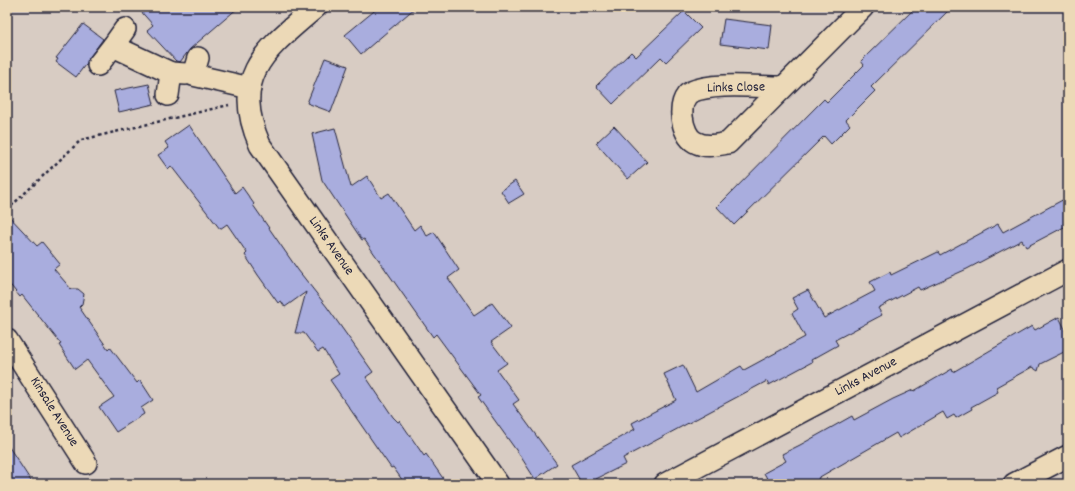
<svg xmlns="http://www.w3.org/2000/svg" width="1075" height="491" viewBox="0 0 1075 491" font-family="Dekko,sans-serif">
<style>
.building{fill:#a9adde;stroke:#22223b}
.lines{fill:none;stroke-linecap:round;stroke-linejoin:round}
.minor-casing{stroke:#22223b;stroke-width:24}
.path{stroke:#22223b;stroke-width:2.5;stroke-dasharray:3 3;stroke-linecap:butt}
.minor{stroke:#ecd9b7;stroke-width:21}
.labels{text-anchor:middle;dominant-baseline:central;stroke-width:4;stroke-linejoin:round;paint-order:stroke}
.street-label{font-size:14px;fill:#22223b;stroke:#ecd9b7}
</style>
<rect width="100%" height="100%" fill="#d8ccc3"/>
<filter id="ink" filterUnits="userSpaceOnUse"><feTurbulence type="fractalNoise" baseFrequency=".025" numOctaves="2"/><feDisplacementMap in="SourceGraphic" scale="8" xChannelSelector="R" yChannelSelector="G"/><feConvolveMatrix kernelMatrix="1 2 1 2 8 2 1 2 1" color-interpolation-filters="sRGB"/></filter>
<g filter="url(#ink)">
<g class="building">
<path d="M137,7H239L190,49L180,62L176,61L147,30L153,25Z"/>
<path d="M379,7H416L361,54L345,35Z"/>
<path d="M916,7H952L871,87L875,91L846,120L850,125L831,144L824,136L734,225L717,207L824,99L827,102L864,65L861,61Z"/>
<path d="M684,11L701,28L666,62L661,57L613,104L596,86L631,52L636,57Z"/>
<path d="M724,19L772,25L769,50L720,44Z"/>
<path d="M83,24L103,39L89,58L86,66L85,65L76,77L56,62L58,59L56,58Z"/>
<path d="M325,58L348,66L331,112L307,103Z"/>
<path d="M149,84L154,104L119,112L114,91Z"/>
<path d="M189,125L235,193L242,187L254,204L253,205L298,270L327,307L373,372L366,377L393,417L398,422L400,421L424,456L426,454L447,484H405L393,467L391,468L330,380L339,374L323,349L318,352L304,333H295L306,292L285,307L281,301L278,303L258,275L245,255L247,253L227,224L220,229L171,166L168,169L158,155L169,148L165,142Z"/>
<path d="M614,126L647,162L628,179L596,143Z"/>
<path d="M335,128L351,187L367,176L381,198L389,193L414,230L420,225L427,236L434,232L459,270L448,278L474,315L492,303L511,328L491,342L507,363L497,370L519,400L513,404L557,464L535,479L521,457L478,397L481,395L436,334L433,337L364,239L362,240L322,180L312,134Z"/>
<path d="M515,181L524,194L509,203L501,191Z"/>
<path d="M1068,197V225L1026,247L1022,240L967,269L920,290L918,287L878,308L882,315L835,340L838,345L811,360L812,362L769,385L767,381L623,458L626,464L586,484H582L571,465L635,429L632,423L676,400L664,374L683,365L696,392L741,366L744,370L805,337L792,313L798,309L792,298L808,290L824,318L875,291L870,282L890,272L891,275L938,252L940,255L998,224L1003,232Z"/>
<path d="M7,214L37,246L42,242L60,264L54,269L71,289H78L84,294L82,304L79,307L108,349L110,347L137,383L140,380L153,400L141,408L144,414L116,432L99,407L114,397L87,360L75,369L59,345L61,344L22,295L20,297L7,281Z"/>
<path d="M1059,317L1068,335V350L1040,364L1038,371L1032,367L996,387L998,392L971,407L972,409L956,418L954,415L947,419L943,412L899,438L896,433L818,478L821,484H770L764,473L786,461L782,454L800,445L852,416L854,420L893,399L913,390L914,391L952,369L953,372L1032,326L1035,330Z"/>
<path d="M7,444L33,484H7Z"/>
</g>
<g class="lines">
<defs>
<g id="minor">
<path d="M316,7C267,49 229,75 260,145L498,484"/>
<path d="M125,29L113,46L171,73"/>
<path d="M198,58L193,75L250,88"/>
<path d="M98,65L113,46"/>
<path d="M782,87C757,87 713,82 691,92C676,100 681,135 695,142C706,148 716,145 728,143L863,7"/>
<path d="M168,95L171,73L186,74"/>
<path d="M7,340L86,463"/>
<path d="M665,484L1068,270"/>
<path d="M1014,484L1068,456"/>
</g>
</defs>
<use href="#minor" class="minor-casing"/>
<path class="path" d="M7,210L81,140L229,105"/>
<use href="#minor" class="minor"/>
</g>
</g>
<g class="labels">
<g class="street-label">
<text transform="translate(736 88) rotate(-1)">Links Close</text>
<text transform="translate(331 246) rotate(55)">Links Avenue</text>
<text transform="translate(866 377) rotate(-28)">Links Avenue</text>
<text transform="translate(54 412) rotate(58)">Kinsale Avenue</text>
</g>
</g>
<rect width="1075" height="491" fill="none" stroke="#ecd9b7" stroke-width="24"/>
<rect x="12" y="12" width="1051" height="467" fill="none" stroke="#22223b" stroke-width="1.5" filter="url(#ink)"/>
</svg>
